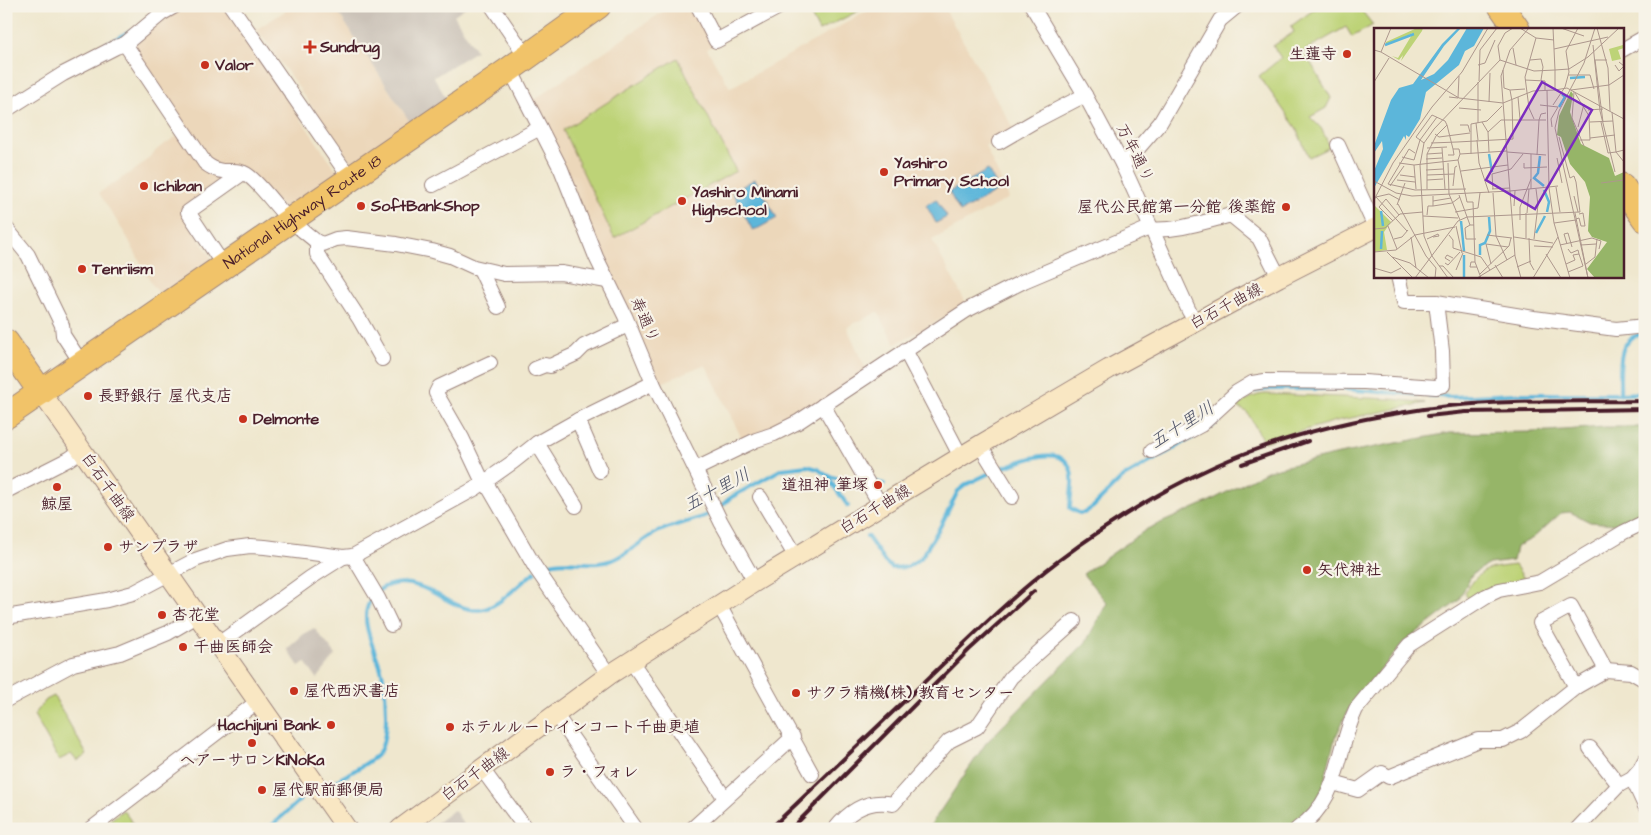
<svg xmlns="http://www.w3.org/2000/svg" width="1651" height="835" viewBox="0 0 1651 835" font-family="'Architects Daughter','Klee One',sans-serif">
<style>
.built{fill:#ecd7ba}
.industrial{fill:#cbc2b8}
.green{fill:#bdd377;stroke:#847951}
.forest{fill:#96b568;stroke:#706a4a}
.water{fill:#5cb6da;stroke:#536a82}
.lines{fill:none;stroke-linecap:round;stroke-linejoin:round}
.stream{stroke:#5cb6da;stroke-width:4}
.street-casing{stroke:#9c837c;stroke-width:16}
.secondary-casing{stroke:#9c837c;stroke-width:21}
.highway-casing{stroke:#9c837c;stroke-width:27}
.street{stroke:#fff;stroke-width:14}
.secondary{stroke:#f9e7c3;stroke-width:19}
.highway{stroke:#f1c369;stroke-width:25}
.rail{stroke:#4a1f2b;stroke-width:4}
.poi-dot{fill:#c8321e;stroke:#f7f3e8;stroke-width:2}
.labels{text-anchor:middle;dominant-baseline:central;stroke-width:4.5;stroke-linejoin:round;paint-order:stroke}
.poi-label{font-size:16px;font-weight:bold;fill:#4a1f2b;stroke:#f7f3e8;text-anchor:start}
.street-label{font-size:16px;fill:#4a1f2b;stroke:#f7f3e8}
.water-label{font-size:18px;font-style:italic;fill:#505468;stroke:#f7f3e8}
.inset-river{fill:none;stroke:#5cb6da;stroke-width:2.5}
.inset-road{fill:none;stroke:#ad978d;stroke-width:1}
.view{fill:#7b2cbf;fill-opacity:0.15;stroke:#7b2cbf;stroke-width:2.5}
.inset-edge{fill:none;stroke:#4a1f2b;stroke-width:2.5}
</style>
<rect width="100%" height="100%" fill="#f7f3e8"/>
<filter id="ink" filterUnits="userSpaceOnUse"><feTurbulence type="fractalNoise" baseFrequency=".02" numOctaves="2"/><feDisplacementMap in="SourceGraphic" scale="10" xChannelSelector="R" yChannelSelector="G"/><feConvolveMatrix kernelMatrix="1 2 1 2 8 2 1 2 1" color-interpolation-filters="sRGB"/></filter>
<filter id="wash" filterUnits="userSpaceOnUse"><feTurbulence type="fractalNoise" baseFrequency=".0096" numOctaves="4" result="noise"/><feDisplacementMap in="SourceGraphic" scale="20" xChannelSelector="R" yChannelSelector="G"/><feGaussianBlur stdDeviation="1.12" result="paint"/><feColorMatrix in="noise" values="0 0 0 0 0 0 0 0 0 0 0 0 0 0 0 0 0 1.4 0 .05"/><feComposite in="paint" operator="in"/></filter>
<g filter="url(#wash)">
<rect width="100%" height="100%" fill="#efe7ce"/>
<g class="built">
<path d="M181,6H223L340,176L286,211L244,168H222L209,160L131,44Z"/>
<path d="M293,6H334L412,125L353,165L257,29Z"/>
<path d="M671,6H693L713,45L707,49L730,88L876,6H943L1013,128L985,146L1009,198L932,240L967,305L895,344L878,312L847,327L867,372L819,405L744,443L707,367L703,365L657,385L532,101Z"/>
<path d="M182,135L228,176L180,210L214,262L162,297L152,284L127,237L99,193L139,167L160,147L174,138Z"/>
</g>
<g class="industrial">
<path d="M334,6H467L454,15L476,51L434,77L447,100L412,125Z"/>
<path d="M314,628L336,655L317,679L305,662L299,666L287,649L305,633Z"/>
<path d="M454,810L467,829H432L431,827Z"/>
</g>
<g class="green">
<path d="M806,6H859L860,10L819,31Z"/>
<path d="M1319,6H1358L1373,25L1352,37L1346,27L1304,51L1331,98L1326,108L1310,117L1321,128L1330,147L1309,157L1295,126L1259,76L1281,58L1273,46L1294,32L1291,26Z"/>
<path d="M678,58L736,171L614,238L563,130Z"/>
<path d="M1265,394L1392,399L1425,403L1336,421L1264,442L1247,412L1237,407C1246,400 1253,395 1265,394Z"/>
<path d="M1515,565L1526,581L1469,601L1465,593C1482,567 1485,569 1515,565Z"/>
<path d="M54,696L87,755L77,761L71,754L59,760L34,715L46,700Z"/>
<path d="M123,810L137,829H99Z"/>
</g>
<path class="forest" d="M1605,427H1645V517L1627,525L1590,522L1570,512L1561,513L1533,538L1516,547L1513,561L1489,564L1472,574L1458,601L1403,643L1349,709L1335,738L1321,795L1300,822L1288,829H928L986,743L1086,642L1107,603L1083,574L1147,529L1208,502L1269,470L1339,454L1449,433L1533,432Z"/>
<g class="water">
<path d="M988,170L999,190L960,212L949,192Z"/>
<path d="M755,179L777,218L753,231L732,192Z"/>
<path d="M936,199L947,217L936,223L926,205Z"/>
</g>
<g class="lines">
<g class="stream">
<path d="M105,45L132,30"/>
<path d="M1620,394L1645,393"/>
<path d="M999,469C1020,462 1068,439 1072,476C1073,486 1070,498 1070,508L1079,513H1084L1093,507L1122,478L1211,427L1242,397L1252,391L1269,389H1341L1452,397L1514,394H1620C1621,373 1614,335 1645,334"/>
<path d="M826,475L842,480L860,481"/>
<path d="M872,481L884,484"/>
<path d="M719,508L730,498L782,469L807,466L818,469L826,475L848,506"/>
<path d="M867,536L885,562L892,568L907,567L921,558L940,527L958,491L967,484L992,472"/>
<path d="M541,568C559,556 585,567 605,562C627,558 641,538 662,530C678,523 697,521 713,512"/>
<path d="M377,592C382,587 388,585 394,584C426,578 448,609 478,610C497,610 519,583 535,572"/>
<path d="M338,780C348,774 369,763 377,755C390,741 386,696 383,677C379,655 354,618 373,597"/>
<path d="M268,829L300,800"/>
</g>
</g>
</g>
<g filter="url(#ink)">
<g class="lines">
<defs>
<g id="street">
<path d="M231,6L350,178"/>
<path d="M492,6L526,56"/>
<path d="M698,6L716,41L781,6"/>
<path d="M1032,6L1085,95L1122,164L1189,311L1196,322"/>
<path d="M125,44L205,163C224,178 232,166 246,174C258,181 273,203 284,214C294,224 306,233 317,242L323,244L336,239L346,238L396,244L432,251L450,256L474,267L504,274L561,273L607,281"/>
<path d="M1622,50L1645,37"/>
<path d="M510,69L561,169L596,257L625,316L653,383L721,522L755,582"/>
<path d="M6,110L63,74L116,47L125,44L161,14L175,6"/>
<path d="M999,142L1035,121L1085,95"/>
<path d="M1338,145L1375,227"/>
<path d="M1122,164L1128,160L1160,123L1220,20L1237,6"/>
<path d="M433,185L540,128"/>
<path d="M6,228L28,255L62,325L63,335L82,364"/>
<path d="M317,242V254L360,320L382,359"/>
<path d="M224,266L188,212L243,173"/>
<path d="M480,269L498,307"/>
<path d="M1398,276L1404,302H1436L1534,318L1616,329L1645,326"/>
<path d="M905,350L961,457"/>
<path d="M490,363L439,387L436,393L462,438L480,476L485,481L535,567L609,675"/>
<path d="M535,369L545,365L550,366L576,354L584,346L628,325"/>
<path d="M823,405L881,506"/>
<path d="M578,420L600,471"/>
<path d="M537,443L576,506"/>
<path d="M980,445L1012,497"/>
<path d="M1152,451L1201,425L1237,392L1252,383L1265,381L1364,382L1436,387L1443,385L1442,351L1436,302"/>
<path d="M696,469L756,440L774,434L798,422L967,310L1024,281L1147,229C1175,232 1204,222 1231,215L1259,238L1279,277"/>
<path d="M6,491L69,459L82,450"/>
<path d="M760,497L796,557"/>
<path d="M353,556L378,598L391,625"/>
<path d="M719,605L812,774"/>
<path d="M6,617L107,600L133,593L195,560L227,549L250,546L265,547L343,557L353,556L476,488L513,462L537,443L578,420L653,383"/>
<path d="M217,645L310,578L343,557"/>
<path d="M631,661L725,798"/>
<path d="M1576,687L1540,623L1571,606L1606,670"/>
<path d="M6,700L73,664L120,653L168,633L197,616"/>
<path d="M556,715L636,829"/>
<path d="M1590,748L1619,785"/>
<path d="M482,769L526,829"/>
<path d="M1632,778L1645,806"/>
<path d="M1333,783L1358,790L1382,773L1389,777L1478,740H1503L1521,731L1576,687L1606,670L1631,672L1645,680"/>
<path d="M91,829L257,702"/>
<path d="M692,829L793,737"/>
<path d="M835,829C850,810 869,799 893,804L949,741L977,727L1011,677L1074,621"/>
<path d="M1297,829C1342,798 1335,753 1356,709L1409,645L1486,596L1499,590L1540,582L1624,532L1645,522"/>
<path d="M1577,829L1619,785L1632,778L1640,769L1645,760"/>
</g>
<g id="secondary">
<path d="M41,392L347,829"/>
<path d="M400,829L609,675L755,582L980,445L1109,369L1279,277L1375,228"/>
</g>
<g id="highway">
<path d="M1501,6L1517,29"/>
<path d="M1622,186L1645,219"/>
<path d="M6,342L41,392"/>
<path id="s1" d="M6,416L510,69L598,6"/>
</g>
</defs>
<use href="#street" class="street-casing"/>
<use href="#secondary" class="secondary-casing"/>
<use href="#highway" class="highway-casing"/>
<use href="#street" class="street"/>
<use href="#secondary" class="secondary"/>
<use href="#highway" class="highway"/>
<g class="rail">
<path d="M1428,416L1466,412L1645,409"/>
<path d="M1242,464L1308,441"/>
<path d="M770,829C819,782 869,735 918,688C963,645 1008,599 1058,561C1106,525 1159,491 1215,466C1275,439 1341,422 1405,412C1484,398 1565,402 1645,401"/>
<path d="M791,829L969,650L1034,591"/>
</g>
</g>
</g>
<g class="poi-dot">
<path d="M307.5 39.5h5v5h5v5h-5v5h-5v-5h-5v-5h5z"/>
<circle cx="1347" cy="54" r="5"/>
<circle cx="205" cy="65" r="5"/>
<circle cx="884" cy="172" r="5"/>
<circle cx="144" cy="186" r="5"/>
<circle cx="682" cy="201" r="5"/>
<circle cx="361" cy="206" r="5"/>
<circle cx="1286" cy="207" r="5"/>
<circle cx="82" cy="269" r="5"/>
<circle cx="88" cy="396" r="5"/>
<circle cx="243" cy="419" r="5"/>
<circle cx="878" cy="485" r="5"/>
<circle cx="57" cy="487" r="5"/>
<circle cx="108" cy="547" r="5"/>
<circle cx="1307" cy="570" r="5"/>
<circle cx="162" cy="615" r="5"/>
<circle cx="183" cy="647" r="5"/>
<circle cx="294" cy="691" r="5"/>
<circle cx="796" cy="693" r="5"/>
<circle cx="331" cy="725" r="5"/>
<circle cx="450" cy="727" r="5"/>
<circle cx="252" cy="743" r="5"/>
<circle cx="550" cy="772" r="5"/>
<circle cx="262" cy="790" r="5"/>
</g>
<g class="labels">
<g class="poi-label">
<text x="320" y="47">Sundrug</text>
<text x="1337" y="54" text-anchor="end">生蓮寺</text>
<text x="215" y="65">Valor</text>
<text x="894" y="163">Yashiro<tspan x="894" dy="18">Primary School</tspan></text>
<text x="154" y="186">Ichiban</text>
<text x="692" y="192">Yashiro Minami<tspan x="692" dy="18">Highschool</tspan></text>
<text x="371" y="206">SoftBankShop</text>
<text x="1276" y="207" text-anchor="end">屋代公民館第一分館 後薬館</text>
<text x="92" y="269">Tenriism</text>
<text x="98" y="396">長野銀行 屋代支店</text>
<text x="253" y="419">Delmonte</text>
<text x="868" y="485" text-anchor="end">道祖神 筆塚</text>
<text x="57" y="504" text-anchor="middle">鯨屋</text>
<text x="118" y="547">サンプラザ</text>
<text x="1317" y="570">矢代神社</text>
<text x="172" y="615">杏花堂</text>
<text x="193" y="647">千曲医師会</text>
<text x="304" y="691">屋代西沢書店</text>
<text x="806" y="693">サクラ精機(株) 教育センター</text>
<text x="321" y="725" text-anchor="end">Hachijuni Bank</text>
<text x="460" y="727">ホテルルートインコート千曲更埴</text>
<text x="252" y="760" text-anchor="middle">ヘアーサロンKiNoKa</text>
<text x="560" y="772">ラ・フォレ</text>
<text x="272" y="790">屋代駅前郵便局</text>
</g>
<g class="street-label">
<text transform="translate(1135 153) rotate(63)">万年通り</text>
<text stroke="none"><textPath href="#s1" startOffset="360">National Highway Route 18</textPath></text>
<text transform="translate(1226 306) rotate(-28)">白石千曲線</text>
<text transform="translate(645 320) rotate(66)">寿通り</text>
<text transform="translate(108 487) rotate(55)">白石千曲線</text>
<text transform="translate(875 509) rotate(-31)">白石千曲線</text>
<text transform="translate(475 774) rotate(-36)">白石千曲線</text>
</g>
<g class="water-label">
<text transform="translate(1182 425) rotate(-32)">五十里川</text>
<text transform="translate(717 490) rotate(-28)">五十里川</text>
</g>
</g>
<g transform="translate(1374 28)">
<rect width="250" height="250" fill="#efe7ce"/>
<path d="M43,0H49L48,3L27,33L29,27L25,32L18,28L24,30L39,5L12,17V14ZM249,17L250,20L244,22L247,31L238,33L235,21ZM1,174V178L17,194L10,204L13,222L0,224V175Z" fill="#bdd377"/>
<path d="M197,63L199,66L196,84L207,116L235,130L241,148L250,144V250H221L213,241L233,214L218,209L214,203L216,169L211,154L196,136L187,109L183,107L185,88Z" fill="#96b568"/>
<path d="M84,0H87L70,18L47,52L60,46L74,32L93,0H110L100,18L91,23L85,37L52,64L46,91L35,109L32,107V112L30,108L0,160V143L9,121L8,113L0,125V118L17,72L25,60L39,56L68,16Z" fill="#5cb6da"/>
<path class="inset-river" d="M11,17L40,6M196,50L211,49M185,79L191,69L188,66M115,126L118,144M166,128L164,145L160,150L170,158M170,162L175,174L173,184M7,183L9,198M87,193L90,223M162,205L171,188M7,221L8,203M90,227V250M106,227V217L111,215L116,203L115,189"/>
<path class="inset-road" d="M146,0L162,10L180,12M187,0L210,8M223,0L234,40L236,83M219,17L226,83L241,144M139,20L142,37M180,21L234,9M0,22L7,24L17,0M7,24L85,70L129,75M126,32L124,18L131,5L139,0M156,32L167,31L169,39L167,52M104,37L111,35L121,12M241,37L245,43L250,38L245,34M194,47H216L220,61M151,52L171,53V62M105,53L106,22L123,0M0,54L15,30M136,62L151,61M173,62L175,160M181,62L193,60L250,91M197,62L235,57L250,47M200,64L198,90L210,118M201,65L215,88L216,112H206M75,69L84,70L85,48M144,69L146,91M115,74L116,45M129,75L159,63L181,62V42L195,41L214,29L245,0M166,77L184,79L177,91L178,99M179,77L191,59L195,44L192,23L204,0M85,80L107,82M214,82L229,81M238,84L242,124L250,122M160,91L155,80L151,49L162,10M108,94L114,104L115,124M216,94L239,93M227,94L234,125L242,124L250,134M229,94L221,32H233M102,95L104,112M104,95V54M73,97L79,121M86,97H94L96,104M204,99L210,76M114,104L127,92H172M61,106L65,109L96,105M216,110L241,107M103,112L105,135L115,165M83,114L139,111L138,73L136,62L130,60L129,42M50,115L42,109L58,87L71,93L73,97L62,108L53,126V161M57,115L83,114M53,120L73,119M68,120L71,161M133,124L172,127M41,125L35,121L14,156L41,162L92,161M53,126L68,125M97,126V96L113,93L128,78M157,126V161M74,127H80L79,121H85L86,126M163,127L165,92L167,86L172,85M28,129L40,132L46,112L63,89M183,130L188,155M52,131L68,130M25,135L40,137L84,132M74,135L75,166L86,192M150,135V140L173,139M40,137L42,161M52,142L69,141M87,143L134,137M118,146L137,141L149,126M118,146L119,161M26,147L41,149M53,147L80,146M23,152L41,154M53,152L69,151M0,153L22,165L38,168L136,163M227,155L250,152M16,158L30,138M79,158L81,139L83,138M182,159L186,184M175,160L180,195L196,250M118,161L136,160M136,163L184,158M119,165L122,208L133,232M85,167L96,197H100M200,168L204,184M2,169L33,203M2,169L15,166L26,172M0,172L19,135L58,79L88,44L114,0M59,173L77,170M24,176L52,228L62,240L61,250M23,177L31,155M59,178L78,175L86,169M140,178L141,163M81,184L104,180L106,165M153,185L155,161M201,185L214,250M53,187L54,178H59V168M49,188L84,190M202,191L205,190L207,198H211L209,185L205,186M146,192V179L157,151M19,193L5,179L12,171L25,187M180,195L202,192M96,197L91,200L92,211H102M14,198L23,221M82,198L88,225M0,201L11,200L26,186L49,184M75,207L79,212V220L107,229L116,242M113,207L138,210M37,209L42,240M140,209L179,215M152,210V185M155,210L156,235L160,242M20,211L28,209L34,202M53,211L64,206L65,208L59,209M160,211L164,177L162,161M193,216L190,206L194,205L198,219M186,217L218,210L227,213L225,221M207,217L222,216M160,218L179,219M0,224L22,222L41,207L81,199M13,224L39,250M172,226L187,250M18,229L36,235L55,250M76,233L71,230L73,227L79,230M101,234H97L96,239H103M71,235L74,237L86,224M117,236L112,216L134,219M192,236L201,232L199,227L205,226L204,222L197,225L194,221M212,236L221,229L223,211M121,237L129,250M65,238H69L80,250M143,239L157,233M0,240L17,245L27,240M82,242L89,225M194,244L209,238L205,226M106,246L135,218L137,210M41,250L84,193L93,189L206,184L202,154L200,148L196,150L185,109M74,250L58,228L50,208L46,137L50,115L60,101L126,32L160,43L181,42L179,0M103,250L141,227M107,250L101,234L99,174H93L84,132L86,126L133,123M147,250L141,228L127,48L136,22L155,0M159,250L184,209M214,250L181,100L185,83L210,35L221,0"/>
<path class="view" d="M168,54L218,82L161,181L112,152Z"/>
<rect width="250" height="250" class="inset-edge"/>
</g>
<rect width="1651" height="835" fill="none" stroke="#f7f3e8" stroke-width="25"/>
</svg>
